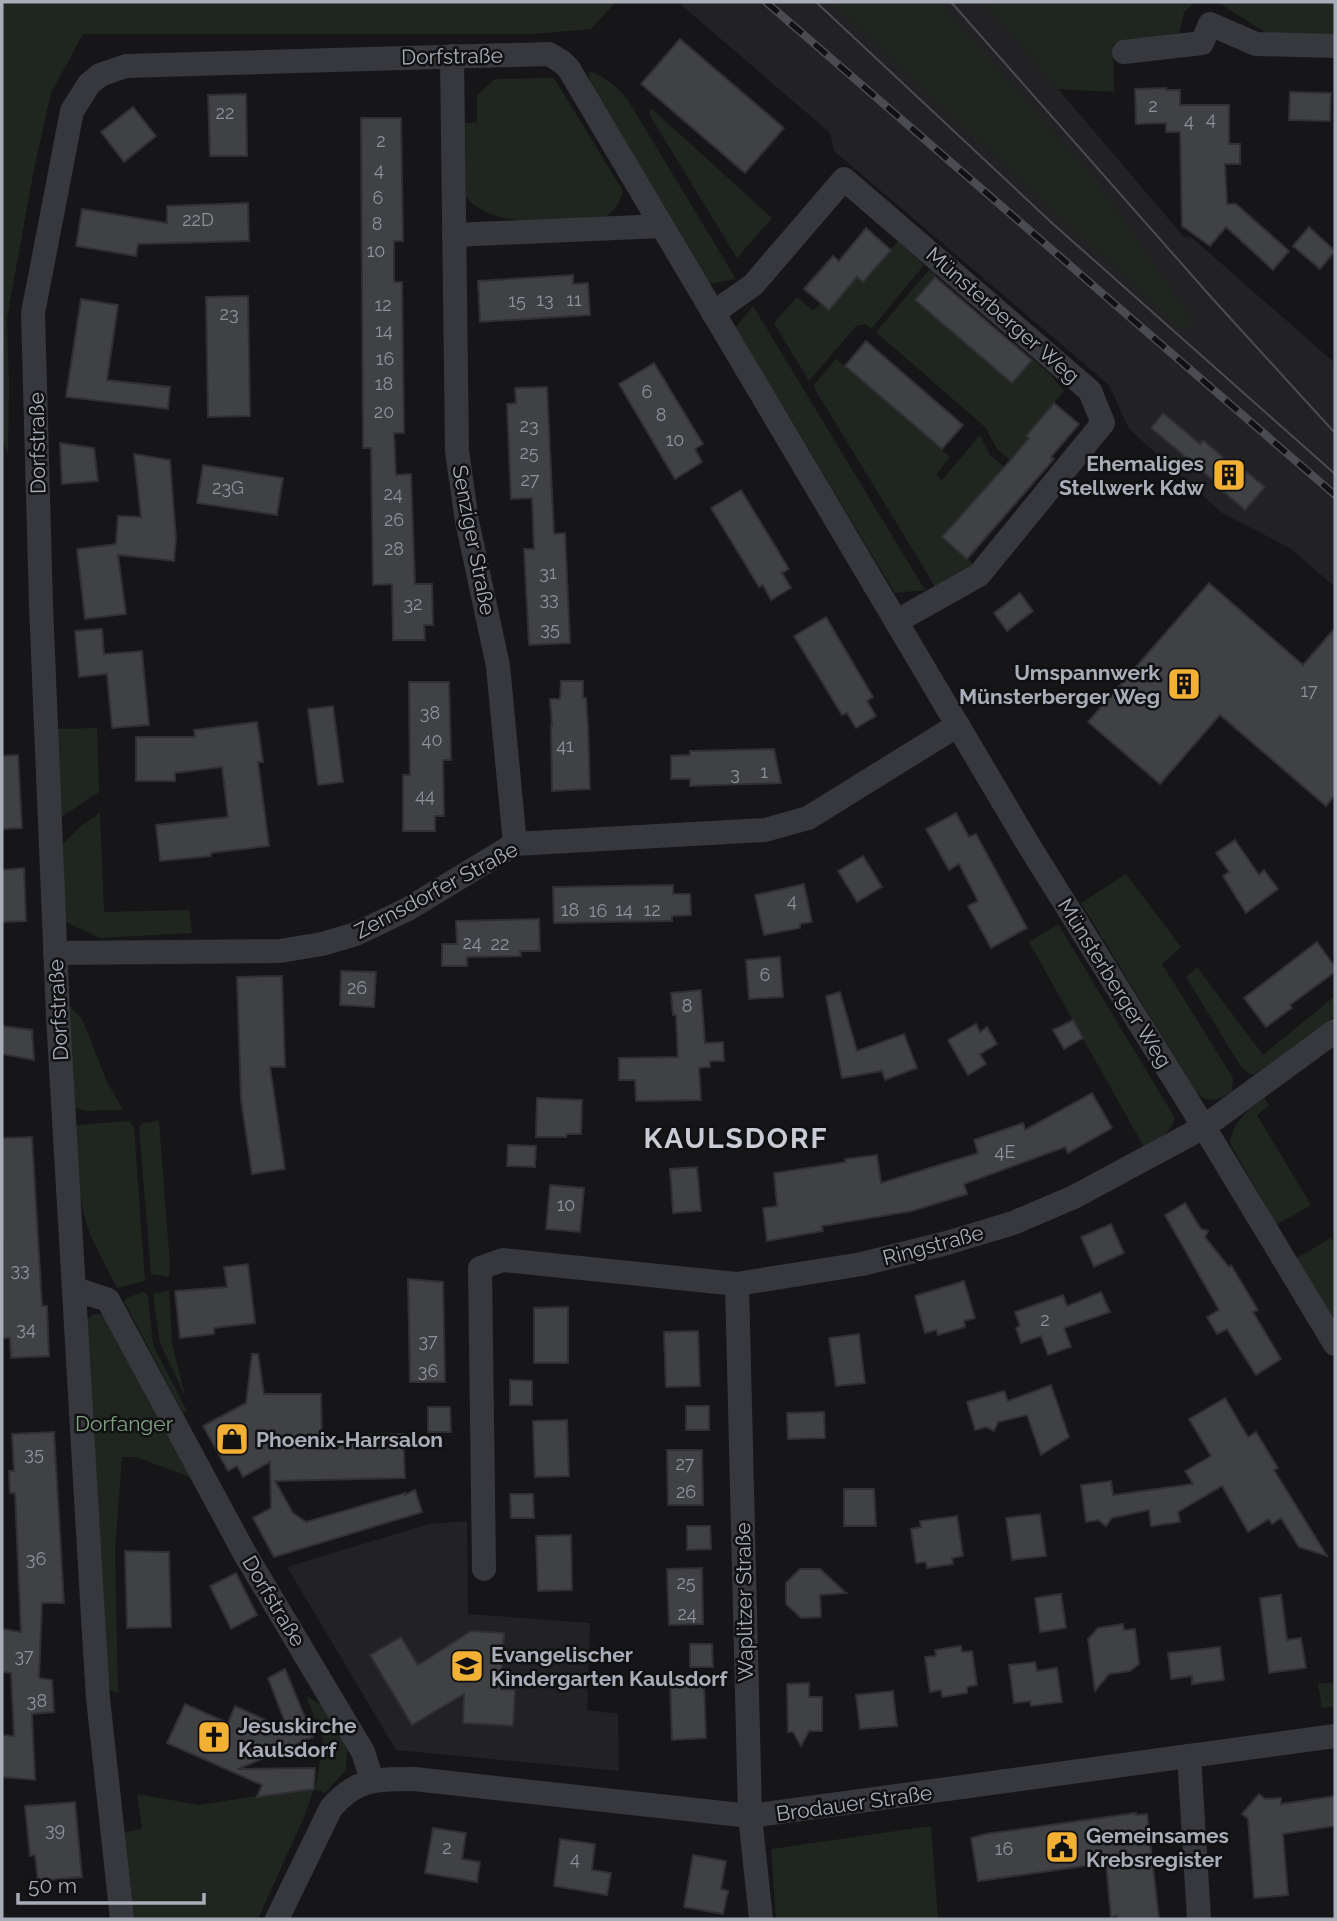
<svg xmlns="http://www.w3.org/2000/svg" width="1337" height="1921" viewBox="0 0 1337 1921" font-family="Raleway,sans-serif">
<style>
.built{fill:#222225}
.green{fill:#1e261f}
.building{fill:#404145;stroke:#303034;stroke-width:2}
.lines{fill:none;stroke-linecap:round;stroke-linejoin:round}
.street{stroke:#37383d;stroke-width:24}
.tram{stroke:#4a4c52;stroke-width:2}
.rail-casing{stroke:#4a4c52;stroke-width:8}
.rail{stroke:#111113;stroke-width:5;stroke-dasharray:16;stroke-linecap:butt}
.labels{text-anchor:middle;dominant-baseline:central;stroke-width:5;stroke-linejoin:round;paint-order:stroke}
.number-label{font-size:18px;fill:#8e929b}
.street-label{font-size:21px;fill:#a8adb8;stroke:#111113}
.poi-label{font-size:21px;font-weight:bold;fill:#a8adb8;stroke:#111113;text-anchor:start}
.park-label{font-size:21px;fill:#7fa381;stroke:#111113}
.district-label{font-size:28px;font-weight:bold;letter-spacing:2px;fill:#c9ccd4;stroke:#111113}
</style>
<rect width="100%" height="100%" fill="#161618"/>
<g class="built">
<path d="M678,2H984L1184,237H1191L1335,363V587L1290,548L1222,513L1129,429L1109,385L834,151L830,133Z"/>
<path d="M467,1521L468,1614L590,1623L587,1710L618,1714L619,1771L396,1750L287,1567L429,1524Z"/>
</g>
<g class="green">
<path d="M2,2H616L591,29L534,34H83L51,93L34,169L7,318L9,386L8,453L2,438Z"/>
<path d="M831,2H939L1094,178L1193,321L1183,331Z"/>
<path d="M984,2H1195L1184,12L1179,36L1113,44L1114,92L1058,89Z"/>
<path d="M1217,2H1335V36L1270,35Z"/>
<path d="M589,71C607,78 618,87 629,102L736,279L709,284L590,84Z"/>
<path d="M554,78L623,191C620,203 611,217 598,219C557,220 496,231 466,197L465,123L477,122V95L495,79Z"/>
<path d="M651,108L772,218L737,258L649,114Z"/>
<path d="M898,241L924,265L871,329L866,324L856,326L809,381L774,323L797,297L813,311L821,303L829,310L857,277L863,282Z"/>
<path d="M930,269L936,275L915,300L1012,383L1033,359L1051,375L1064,391L1026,435L1029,438L1015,454L1039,476L1034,482L997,449L985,427L876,332Z"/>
<path d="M753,306L925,590L895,593L735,328Z"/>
<path d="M836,359L950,457L936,475L942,480L980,435L990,455L1029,488L1023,494L999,473L943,537L976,566L936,588L813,386Z"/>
<path d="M97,728L99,792L60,818L57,729Z"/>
<path d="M100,813L104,912L189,910L192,933L100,938L64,921L61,846L81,826Z"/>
<path d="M1126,874L1181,947L1162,964L1233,1078L1232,1091C1219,1101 1206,1105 1195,1090L1081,903Z"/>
<path d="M1058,924L1175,1118C1170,1134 1158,1139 1144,1147L1029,942Z"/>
<path d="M1197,967L1263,1055L1335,996V1015L1312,1035L1255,1074H1249L1240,1065L1186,977Z"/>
<path d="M68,1004L82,1019L107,1082L123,1110L85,1111L74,1107Z"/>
<path d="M1264,1098L1269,1106L1257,1115L1311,1205L1276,1225L1230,1143C1233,1121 1247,1111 1264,1098Z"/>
<path d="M129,1121L134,1128L145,1281L117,1288C108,1270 98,1252 90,1234C77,1199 77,1161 75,1125Z"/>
<path d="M159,1121L170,1266L169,1277L151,1274L139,1127L143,1123Z"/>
<path d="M1331,1238L1335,1245V1322L1297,1258Z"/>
<path d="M169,1290L172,1343L185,1396L160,1343L153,1294Z"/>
<path d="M144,1292L148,1296L153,1345L187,1411L183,1413L124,1301L129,1297Z"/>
<path d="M93,1314H101L109,1322L192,1478L136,1457H122L115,1550L118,1693L105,1688L87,1320Z"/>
<path d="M1335,1682V1706L1322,1708L1318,1684Z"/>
<path d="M306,1696L327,1708L347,1750L346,1770L325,1793L314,1789L305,1815L258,1919H132L121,1833L142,1829L137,1794L199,1805L316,1787L323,1740Z"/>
<path d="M931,1826L938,1919H776L771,1849Z"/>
</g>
<g class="building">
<path d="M680,39L784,128L745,173L641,84Z"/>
<path d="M1166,88V90H1180V105H1229V144H1240V164H1225L1227,204H1236L1289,251L1273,270L1226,227L1210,246L1182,226L1180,132H1166V123L1136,124L1135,89Z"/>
<path d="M1290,92L1331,93L1330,121L1289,120Z"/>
<path d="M246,94L247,156H210L208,95Z"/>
<path d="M133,107L156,136L124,162L101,132Z"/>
<path d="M361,118H401L403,241H394V282H402L404,433H394L396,475L411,474L415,584H432L433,625H424L425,640H393L392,584L373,585L371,448H363Z"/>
<path d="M248,203L249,241L138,244L136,256L76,246L82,209L167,223V206Z"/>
<path d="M1309,227L1335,251L1320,269L1293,246Z"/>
<path d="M866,228L891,250L863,282L857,277L829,310L804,289L833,256L839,261Z"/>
<path d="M573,275V284L588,283L590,315L480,322L478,281Z"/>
<path d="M935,277L1032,360L1012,383L915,300Z"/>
<path d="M248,296L250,416L208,417L206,297Z"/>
<path d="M81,299L118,305L107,380L170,387L168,409L66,397Z"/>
<path d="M866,341L963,425L942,449L845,366Z"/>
<path d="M654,363L703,444L695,449L702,462L675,479L619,384Z"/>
<path d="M547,387L554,534L565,533L570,643L529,645L524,549H534L532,498L511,499L507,404L516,403L515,388Z"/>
<path d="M1054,403L1079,424L1051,457L1054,459L967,559L942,537L1015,455L1029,438L1026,436Z"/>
<path d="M1163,413L1200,444L1203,440L1232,465L1236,463L1265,487L1245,510L1219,488L1220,486L1151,428Z"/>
<path d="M60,443L94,448L98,481L62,484Z"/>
<path d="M134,454L170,460L176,538L174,561L118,555L126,614L85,619L77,549L116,544L118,516L141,517Z"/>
<path d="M203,465L283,478L277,515L197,503Z"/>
<path d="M741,490L789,569L782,573L791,588L771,600L763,585L759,587L711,508Z"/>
<path d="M1209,583L1303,665L1335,628V795L1326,806L1220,715L1160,784L1088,722Z"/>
<path d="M1020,593L1033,611L1007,631L994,613Z"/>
<path d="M826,617L873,697L867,701L876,716L856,728L847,713L842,715L794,636Z"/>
<path d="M102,629L104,654L142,651L149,725L112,728L107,674L79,677L75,631Z"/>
<path d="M561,681H583V698H586L588,726L590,789L552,791L551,725H552L550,699H560Z"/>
<path d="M409,682H449L451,760H443L444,816H435V831H403V775H410Z"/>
<path d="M333,706L343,782L318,785L308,709Z"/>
<path d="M257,722L263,762H258L269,846L211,853V856L160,861L156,825L228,817L222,767L175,773V781H136V737H195L194,730Z"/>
<path d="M774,749L781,783L690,786V779H671V756L690,755V751Z"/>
<path d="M18,755L22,828L2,829V756Z"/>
<path d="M956,813L969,837L976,834L1027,928L991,948L968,906L978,901L959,864L949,870L926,829Z"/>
<path d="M1235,840L1259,875L1264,870L1278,889L1246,913L1223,876L1229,872L1216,853Z"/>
<path d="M863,856L882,887L857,902L838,871Z"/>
<path d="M24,868L26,921L2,922V870Z"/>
<path d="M804,884L812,922L800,924V928L764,935L755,895Z"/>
<path d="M673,885V894H690L691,915L672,916V921L554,923L553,887Z"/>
<path d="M539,919L540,951H520L521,956L467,957V966H442V944H457L456,921Z"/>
<path d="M1317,942L1335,967V972L1290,1005L1292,1008L1266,1027L1244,998Z"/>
<path d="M780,957L783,997L749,999L746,960Z"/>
<path d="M341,971L376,972L374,1007L340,1005Z"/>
<path d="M282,976L285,1067H270L285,1169L252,1174L241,1100L237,977Z"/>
<path d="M701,990L705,1043L723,1042L724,1061H710V1067L699,1068L701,1100L636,1101L635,1080H619V1058L678,1057L676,1015H673L671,993Z"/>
<path d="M840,992L857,1051L904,1034L917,1068L885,1080L882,1071L842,1078L826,996Z"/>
<path d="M1073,1020L1083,1038L1064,1049L1053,1030Z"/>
<path d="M976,1024L980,1032L987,1027L997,1044L980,1054L986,1064L968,1075L948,1040Z"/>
<path d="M2,1026L32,1030L34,1060L2,1054Z"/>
<path d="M1092,1093L1112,1128L1068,1153L1065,1147L964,1184L967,1194L912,1211L822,1226L823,1231L767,1241L763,1208L777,1206L774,1173L846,1162L845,1159L877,1155L881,1183L978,1153L974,1140L1023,1123L1025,1130Z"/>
<path d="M537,1098L582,1100L581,1134H567L566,1137H536Z"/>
<path d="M32,1137L42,1306H47L49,1356L11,1358L10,1338H3L2,1138Z"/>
<path d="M508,1145L536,1146L535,1167L507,1166Z"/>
<path d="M697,1167L701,1211L673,1213L670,1169Z"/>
<path d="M550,1185L584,1188L580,1232L546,1229Z"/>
<path d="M1185,1203L1201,1229L1208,1231L1205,1237L1229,1267L1231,1265L1258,1310L1253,1312L1281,1359L1256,1375L1227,1329L1217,1334L1207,1317L1219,1310L1165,1215Z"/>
<path d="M1111,1224L1124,1253L1094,1267L1081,1237Z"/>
<path d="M248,1264L255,1323L214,1328V1334L180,1338L175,1291L227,1287L224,1267Z"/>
<path d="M408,1279L443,1282L445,1382H410Z"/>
<path d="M964,1281L975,1318L964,1321L965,1327L938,1335L936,1330L925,1333L915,1296Z"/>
<path d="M1101,1292L1110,1312L1064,1328L1071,1347L1048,1355L1041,1336L1021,1343L1016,1328L1020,1326L1015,1312L1063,1295L1067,1306Z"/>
<path d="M568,1307V1363H534V1308Z"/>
<path d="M698,1331L700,1386L666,1387L664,1332Z"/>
<path d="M859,1334L865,1383L836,1386L829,1338Z"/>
<path d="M252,1354H258L264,1394H321L322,1442L362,1441L361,1435L403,1434L405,1478L275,1481L293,1513L306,1522L405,1493V1495L415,1490L422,1512L274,1557L253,1518L271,1508L270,1462L243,1477L237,1466L228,1471L203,1426L246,1403Z"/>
<path d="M510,1380L532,1381V1405H510Z"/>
<path d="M1051,1385L1069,1437L1041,1455L1027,1415L998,1422L994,1431L986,1427L975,1430L967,1402L1004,1391L1008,1401Z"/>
<path d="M1225,1398L1248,1437L1256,1432L1278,1468L1274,1470L1327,1556L1299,1547L1281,1518L1272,1524L1269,1519L1248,1532L1222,1486L1178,1512L1180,1522L1151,1526L1149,1510L1112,1518L1106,1526L1098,1520L1086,1522L1081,1485L1111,1481L1113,1495L1193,1484L1185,1471L1211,1456L1189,1419Z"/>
<rect x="686" y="1406" width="23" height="24"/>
<path d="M428,1407H450L451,1432H428Z"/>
<path d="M824,1412L825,1438L788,1439L787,1413Z"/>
<path d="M567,1420L569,1476L535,1477L533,1421Z"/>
<path d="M54,1432L64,1603H42L39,1678L52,1680L54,1712L32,1714L35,1780L2,1777V1735L14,1736L11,1673L2,1672V1629L21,1632L15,1493H10L9,1471H14L12,1434Z"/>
<path d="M667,1450H702L703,1505H668Z"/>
<path d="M844,1489H874L876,1526H844Z"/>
<path d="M510,1494H533L534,1518H511Z"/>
<path d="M1040,1514L1046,1556L1012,1560L1006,1518Z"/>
<path d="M957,1516L963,1556L952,1558L953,1564L927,1568L926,1562L916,1563L911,1529L921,1527L920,1521Z"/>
<path d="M687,1526H710L711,1549L687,1550Z"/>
<path d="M571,1535L572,1590L538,1591L536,1536Z"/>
<path d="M125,1551L169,1552L171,1627L127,1628Z"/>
<path d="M702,1568L703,1624L669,1625L667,1569Z"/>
<path d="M800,1569H820L846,1593L820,1595L821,1617L801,1618L786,1604V1583Z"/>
<path d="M236,1573L257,1615L231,1629L210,1586Z"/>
<path d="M1061,1594L1066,1628L1040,1632L1035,1598Z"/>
<path d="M1281,1595L1287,1640L1301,1638L1306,1668L1269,1673L1260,1598Z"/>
<path d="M1123,1624L1124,1630L1135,1629L1139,1664L1130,1671L1109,1674L1095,1691L1088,1639L1098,1628Z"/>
<path d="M471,1631L504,1633L501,1689L515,1690L513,1726L463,1723L464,1694L412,1725L370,1655L401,1637L418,1665Z"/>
<path d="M690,1644H712L713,1667H690Z"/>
<path d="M961,1646L962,1652L972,1651L977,1685L967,1687V1693L942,1697L941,1690L930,1692L925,1657L936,1656L935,1650Z"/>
<path d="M1220,1647L1224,1680L1192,1684V1676L1171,1679L1168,1653Z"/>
<path d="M1035,1662L1037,1671L1057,1668L1062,1702L1031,1706L1030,1701L1014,1703L1009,1665Z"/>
<path d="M285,1669L313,1737L238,1769L315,1768L314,1789L257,1797L262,1785L167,1743L185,1704L228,1723L235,1706L288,1730L268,1678Z"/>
<path d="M809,1683V1697H822V1731H809L801,1746L793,1732H788L787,1684Z"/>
<path d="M670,1684H704L706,1738L672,1740Z"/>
<path d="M893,1691L897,1726L860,1729L856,1695Z"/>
<path d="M1259,1794L1265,1799L1281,1798V1804L1335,1796V1826L1283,1834L1288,1895L1254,1898L1248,1819L1242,1814Z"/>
<path d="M75,1802L82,1877L38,1881L35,1855L30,1856L25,1806Z"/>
<path d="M1136,1813V1815L1147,1814L1159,1919H1117V1916L1111,1917L1106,1863L978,1881L971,1838L985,1834Z"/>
<path d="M433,1828L466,1833L462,1859L480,1862L477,1882L425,1873Z"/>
<path d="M560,1839L595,1844L592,1870L611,1873L607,1895L554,1886Z"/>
<path d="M693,1855L726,1861L721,1889L728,1891L723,1914L684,1907Z"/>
</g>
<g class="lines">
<g class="street">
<path d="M1124,52L1202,43L1210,24L1256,44L1335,46"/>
<path d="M452,56L457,451L467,521L498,666L515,844"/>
<path d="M454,235L662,226"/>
<path d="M713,313L753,285L844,179L1090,391L1103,423L979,575L897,621"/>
<path d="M55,953L280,951L322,944L356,934L408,909L515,844L765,830L808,818L958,725"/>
<path d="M737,1284L750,1816L761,1919"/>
<path d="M75,1289L108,1300L245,1554L363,1752L372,1780"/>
<path d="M484,1569L480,1268L503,1260L737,1284L862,1264L947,1243L1013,1223L1074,1197L1204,1127L1335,1031"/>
<path d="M1189,1756L1199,1919"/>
<path d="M122,1919L98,1698L93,1618L58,1016L41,605L33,313L72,111L89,84L100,75L126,66L549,54L562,62L569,69L1028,844L1204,1127L1335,1344"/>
<path d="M277,1919L331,1808C357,1778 377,1779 414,1779L750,1816L1335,1736"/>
</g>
<g class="tram">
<path d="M816,2L1052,223L1335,474"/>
<path d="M951,2L1211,297L1335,433"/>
</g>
<defs>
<path id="rail" d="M766,2L1335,495"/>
</defs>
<use href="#rail" class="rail-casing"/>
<use href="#rail" class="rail"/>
</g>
<defs>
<symbol id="building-square" viewBox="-11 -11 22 22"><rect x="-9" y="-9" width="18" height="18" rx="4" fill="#f2b134" stroke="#111113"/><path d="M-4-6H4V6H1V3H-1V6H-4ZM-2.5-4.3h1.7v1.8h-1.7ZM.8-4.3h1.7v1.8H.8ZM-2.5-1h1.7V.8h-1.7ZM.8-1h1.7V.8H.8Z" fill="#111"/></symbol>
<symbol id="shop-square" viewBox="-11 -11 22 22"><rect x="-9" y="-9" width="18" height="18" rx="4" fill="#f2b134" stroke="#111113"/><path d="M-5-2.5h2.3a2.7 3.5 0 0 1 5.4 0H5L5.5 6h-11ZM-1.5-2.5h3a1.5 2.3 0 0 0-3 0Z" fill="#111"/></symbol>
<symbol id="school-square" viewBox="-11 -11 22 22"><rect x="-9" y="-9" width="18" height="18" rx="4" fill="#f2b134" stroke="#111113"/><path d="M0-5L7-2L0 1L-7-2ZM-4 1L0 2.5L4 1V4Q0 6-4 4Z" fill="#111"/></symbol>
<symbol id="church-square" viewBox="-11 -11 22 22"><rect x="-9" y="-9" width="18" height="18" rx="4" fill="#f2b134" stroke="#111113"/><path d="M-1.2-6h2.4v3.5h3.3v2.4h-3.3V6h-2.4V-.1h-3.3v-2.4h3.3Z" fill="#111"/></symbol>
<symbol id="civic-square" viewBox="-11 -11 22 22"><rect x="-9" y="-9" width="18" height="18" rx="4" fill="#f2b134" stroke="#111113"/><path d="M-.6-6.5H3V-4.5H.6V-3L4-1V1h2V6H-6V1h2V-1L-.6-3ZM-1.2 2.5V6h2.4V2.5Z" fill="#111"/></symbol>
</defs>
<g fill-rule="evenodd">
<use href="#building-square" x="1210" y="456" width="38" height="38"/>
<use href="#building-square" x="1165" y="665" width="38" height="38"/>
<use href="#shop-square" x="213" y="1420" width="38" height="38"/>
<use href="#school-square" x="448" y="1647" width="38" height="38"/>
<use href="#church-square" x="195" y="1718" width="38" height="38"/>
<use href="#civic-square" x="1043" y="1828" width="38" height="38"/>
</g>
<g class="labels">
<g class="number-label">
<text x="1153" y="105">2</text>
<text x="225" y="112">22</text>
<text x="1211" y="118">4</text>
<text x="1189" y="120">4</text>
<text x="381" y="140">2</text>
<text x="379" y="169">4</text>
<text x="378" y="197">6</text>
<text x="198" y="219">22D</text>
<text x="377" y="223">8</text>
<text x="376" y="250">10</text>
<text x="545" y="299">13</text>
<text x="574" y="299">11</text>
<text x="517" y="300">15</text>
<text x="383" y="304">12</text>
<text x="229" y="313">23</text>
<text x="384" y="330">14</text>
<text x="385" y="358">16</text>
<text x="384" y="383">18</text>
<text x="647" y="391">6</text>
<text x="384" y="411">20</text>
<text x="661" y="414">8</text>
<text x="529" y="425">23</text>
<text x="675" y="439">10</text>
<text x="529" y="452">25</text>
<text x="530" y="479">27</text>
<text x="228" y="487">23G</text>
<text x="393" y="493">24</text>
<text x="394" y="519">26</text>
<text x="394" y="548">28</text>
<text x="548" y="572">31</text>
<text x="549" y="598">33</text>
<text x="413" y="603">32</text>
<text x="550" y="628">35</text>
<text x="1309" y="690">17</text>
<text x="430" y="712">38</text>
<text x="432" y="739">40</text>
<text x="565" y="745">41</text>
<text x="764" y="771">1</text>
<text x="735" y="773">3</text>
<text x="425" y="795">44</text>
<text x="792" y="900">4</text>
<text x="570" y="909">18</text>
<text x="624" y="909">14</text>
<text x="652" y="909">12</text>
<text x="598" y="910">16</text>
<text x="472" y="942">24</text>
<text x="500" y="943">22</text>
<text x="765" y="974">6</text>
<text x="357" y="987">26</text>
<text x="687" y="1005">8</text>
<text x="1005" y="1151">4E</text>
<text x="566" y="1204">10</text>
<text x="20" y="1269">33</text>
<text x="1045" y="1319">2</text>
<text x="26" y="1328">34</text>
<text x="428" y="1340">37</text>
<text x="428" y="1370">36</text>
<text x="34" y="1453">35</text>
<text x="685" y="1463">27</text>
<text x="686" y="1491">26</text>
<text x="36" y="1558">36</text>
<text x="686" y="1582">25</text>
<text x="687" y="1613">24</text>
<text x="24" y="1655">37</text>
<text x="37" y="1700">38</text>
<text x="55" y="1829">39</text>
<text x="447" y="1847">2</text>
<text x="1004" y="1848">16</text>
<text x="575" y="1858">4</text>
</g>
<g class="street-label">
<text transform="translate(452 56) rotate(-1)">Dorfstraße</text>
<text transform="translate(1003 315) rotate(41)">Münsterberger Weg</text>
<text transform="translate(37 443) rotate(-91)">Dorfstraße</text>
<text transform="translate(474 540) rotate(79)">Senziger Straße</text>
<text transform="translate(436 890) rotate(-28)">Zernsdorfer Straße</text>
<text transform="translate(1115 983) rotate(58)">Münsterberger Weg</text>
<text transform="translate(58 1010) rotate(-93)">Dorfstraße</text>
<text transform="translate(933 1245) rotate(-15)">Ringstraße</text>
<text transform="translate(274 1601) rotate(59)">Dorfstraße</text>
<text transform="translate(744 1602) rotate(-91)">Waplitzer Straße</text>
<text transform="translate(854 1803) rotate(-8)">Brodauer Straße</text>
</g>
<g class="poi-label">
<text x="1204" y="463" text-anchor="end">Ehemaliges<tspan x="1204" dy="24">Stellwerk Kdw</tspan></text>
<text x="1160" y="672" text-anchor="end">Umspannwerk<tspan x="1160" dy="24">Münsterberger Weg</tspan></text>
<text x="256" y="1439">Phoenix-Harrsalon</text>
<text x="491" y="1654">Evangelischer<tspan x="491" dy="24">Kindergarten Kaulsdorf</tspan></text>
<text x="238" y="1725">Jesuskirche<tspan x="238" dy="24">Kaulsdorf</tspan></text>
<text x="1086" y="1835">Gemeinsames<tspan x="1086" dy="24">Krebsregister</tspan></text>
</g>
<g class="park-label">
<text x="124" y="1423">Dorfanger</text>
</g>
<g class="district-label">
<text x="736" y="1138">KAULSDORF</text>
</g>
</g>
<rect width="1337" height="1921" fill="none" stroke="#a8adb8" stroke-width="7"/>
<path d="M18 1893v10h186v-10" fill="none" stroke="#a8adb8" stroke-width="3.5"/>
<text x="28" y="1893" font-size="21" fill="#a8adb8" stroke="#111113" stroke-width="5" paint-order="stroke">50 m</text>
</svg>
